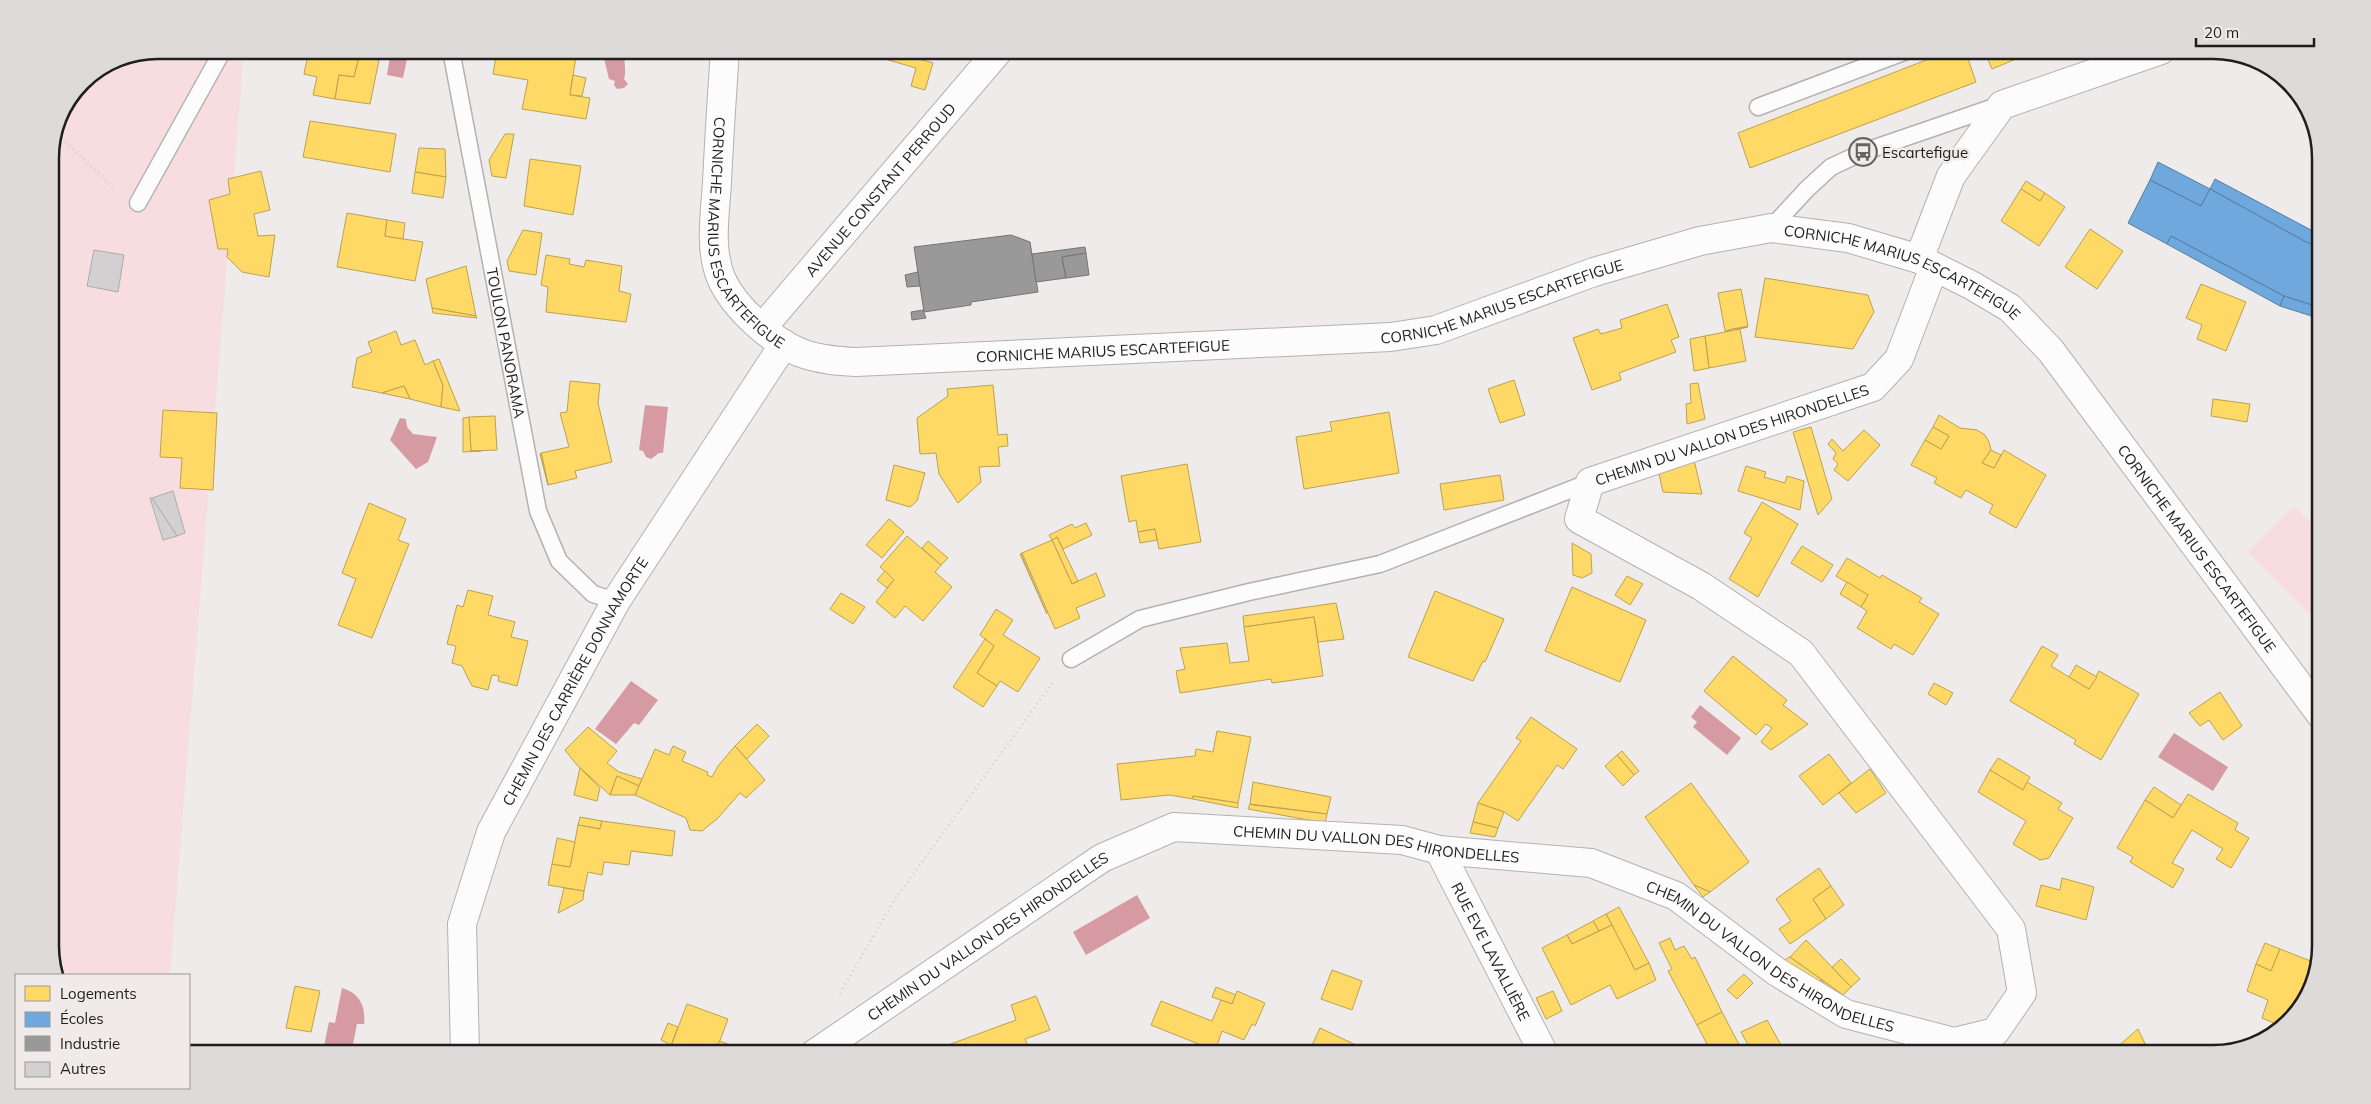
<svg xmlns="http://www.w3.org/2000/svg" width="2371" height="1104" viewBox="0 0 2371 1104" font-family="Mulish,sans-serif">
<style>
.green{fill:#f7dddf}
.water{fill:#d69aa2}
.homes{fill:#ffd966;stroke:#bca150}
.schools{fill:#6fa8dc;stroke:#577ea3}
.industry{fill:#999;stroke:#747474}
.building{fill:#d2d0d0;stroke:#adabab}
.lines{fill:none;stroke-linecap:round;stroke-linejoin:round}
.lane-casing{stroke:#b3b1b1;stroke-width:19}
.street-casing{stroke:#b3b1b1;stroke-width:30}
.secondary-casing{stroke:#b3b1b1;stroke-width:30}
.path{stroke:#d0cfcf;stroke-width:3;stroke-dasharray:1 4;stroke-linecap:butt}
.lane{stroke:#fdfcfc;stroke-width:16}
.street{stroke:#fdfcfc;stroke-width:28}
.secondary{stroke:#fdfcfc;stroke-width:28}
.labels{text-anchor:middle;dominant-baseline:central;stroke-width:5;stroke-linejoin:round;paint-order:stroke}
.poi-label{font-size:15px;fill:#1f1d1d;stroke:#f0eaea;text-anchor:start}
.street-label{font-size:15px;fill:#1f1d1d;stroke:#f0eaea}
.rim{fill:none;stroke:#1f1d1d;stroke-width:2.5}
</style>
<rect width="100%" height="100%" fill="#efebeb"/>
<g class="green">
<path d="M157,50H244L170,975H58L50,954V151L58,116L82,81L117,58Z"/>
<path d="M2294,506L2321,533V626L2248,552Z"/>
</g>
<g class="water">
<path d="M391,50H409L403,78L387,75Z"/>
<path d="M602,50H625C623,61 627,70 624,79L628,84L624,88L617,89L614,85L615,81L609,79Z"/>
<path d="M645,405L668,407L663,453H659L651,459L646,457L643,451L639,450Z"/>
<path d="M400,418L406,419L407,427L413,434L437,437L428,462L416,469L390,440Z"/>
<path d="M631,681L658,700L639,725L634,723L616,744L595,729Z"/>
<path d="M1700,705L1741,738L1727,755L1693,727L1697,722L1691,717Z"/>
<path d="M2174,733L2228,767L2213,791L2158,757Z"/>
<path d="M1137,895L1150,918L1086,955L1073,932Z"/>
<path d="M342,988C360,993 366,1007 364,1024H357L351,1054L323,1051L329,1022L335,1023Z"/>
</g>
<g class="homes">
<path d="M309,50H361L354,77L339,75L335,99L313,95L317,77L304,74Z"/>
<path d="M361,50H381L370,104L335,99L339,75L354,77Z"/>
<path d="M497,50H577L570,95L590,98L586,119L522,109L528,80L493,74Z"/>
<path d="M865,50H916L920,53L919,59L933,63L925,90L911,86L916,68L864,53Z"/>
<path d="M1952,50H1965L1976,82L1750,168L1738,133Z"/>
<path d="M1984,50H2038L1992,69Z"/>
<path d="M2042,50H2054L2044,54Z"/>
<path d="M573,75L586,78L582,96L570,95Z"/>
<path d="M310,121L396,134L390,172L303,157Z"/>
<path d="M505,134H514L506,178L492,176L489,160Z"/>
<path d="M419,148L445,149L446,177L415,172Z"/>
<path d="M530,159L581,166L573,215L524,206Z"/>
<path d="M261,171L270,210L254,214L258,236L275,235L269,277L242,272L227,257L228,249H218L209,200L230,194L228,179Z"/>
<path d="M415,172L446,177L443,198L412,193Z"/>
<path d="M2026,181L2045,193L2040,201L2021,189Z"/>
<path d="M2021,189L2040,201L2045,193L2065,207L2039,246L2001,221Z"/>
<path d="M347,213L387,220L385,236L423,242L415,281L337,267Z"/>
<path d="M387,220L405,223L403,239L385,236Z"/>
<path d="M2090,229L2123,251L2097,289L2065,267Z"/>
<path d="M523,230L542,233L536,275L509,271L507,261Z"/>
<path d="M546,255L570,259L569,264L584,267L586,260L622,266L619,291L631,294L626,322L546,312L548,287L541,285Z"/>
<path d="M466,266L476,316L432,308L426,279Z"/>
<path d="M1765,278L1868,295L1874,312L1853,349L1755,337Z"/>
<path d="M2201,284L2246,302L2226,351L2197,339L2202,325L2186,318Z"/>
<path d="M1741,289L1748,326L1725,331L1718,293Z"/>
<path d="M1667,304L1679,337L1671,340L1676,352L1619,373L1621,380L1592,390L1573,338L1598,329L1601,334L1622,328L1620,320Z"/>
<path d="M432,308L476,316L477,318L433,313Z"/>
<path d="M1748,327L1740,329L1725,332L1732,329Z"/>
<path d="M1740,329L1746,361L1709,368L1705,336Z"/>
<path d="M396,331L401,345L415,340L425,365L433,361L443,385L441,407L410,399L404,386L382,393L352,387L357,358L372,352L368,342Z"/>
<path d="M1705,336L1709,368L1694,371L1690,339Z"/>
<path d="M439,359L460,411L441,407L443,385L433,361Z"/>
<path d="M1514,380L1525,415L1500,423L1488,389Z"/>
<path d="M570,381L600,384L598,403L612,462L575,471L577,478L548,485L541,453L569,447L560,413L567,412Z"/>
<path d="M1698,383L1705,419L1687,424L1686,404L1691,403L1690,384Z"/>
<path d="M993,385L998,435L1007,434L1008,446L998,447L1000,466L979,467L981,482L958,503L939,474L936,453L920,454L917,418L948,396L947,389Z"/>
<path d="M404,386L410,399L382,393Z"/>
<path d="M2213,399L2250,404L2247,422L2211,416Z"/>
<path d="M163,410L217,413L213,490L180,488L182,458L160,457Z"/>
<path d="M1389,412L1399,473L1304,489L1296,437L1332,431L1330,422Z"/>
<path d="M1939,415L1960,428L1977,430L1985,435L1989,442L1991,450L1982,463L1994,468L2004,450L2046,475L2016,528L1989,513L1993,505L1966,490L1961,498L1934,483L1937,478L1911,465L1925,440L1941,449L1949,436L1933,427Z"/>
<path d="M495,416L497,450L471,451L469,417Z"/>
<path d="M469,417L471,451H481L463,452V418Z"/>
<path d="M1811,427L1832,499L1818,515L1793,432Z"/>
<path d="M1933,427L1949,436L1941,449L1925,440Z"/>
<path d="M1864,430L1880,445L1848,481L1834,470L1838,464L1833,459L1836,453L1828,444L1832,439L1843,451Z"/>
<path d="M1991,450L2001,455L1994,468L1982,463Z"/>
<path d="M541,453L542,456L548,485L540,454Z"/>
<path d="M1694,460L1702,494L1663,492L1658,469Z"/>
<path d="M1187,464L1201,542L1159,549L1155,529L1138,532L1136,520L1129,522L1121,476Z"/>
<path d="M894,465L925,473L917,501L910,507L886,500Z"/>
<path d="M1746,466L1766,472L1764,477L1785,483L1787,476L1804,481L1800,510L1738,491Z"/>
<path d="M1500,475L1504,500L1444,510L1440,484Z"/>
<path d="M1762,502L1798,524L1758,597L1729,579L1752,538L1744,533Z"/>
<path d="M369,503L406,519L398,540L409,544L372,638L338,625L356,579L342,573Z"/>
<path d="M889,519L904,532L882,558L866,545Z"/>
<path d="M1086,523L1092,535L1063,549L1057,537L1052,540L1049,535L1072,524L1075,528Z"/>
<path d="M1155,529L1157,540L1140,543L1138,532Z"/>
<path d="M907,536L941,565L935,572L952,587L923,621L905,606L895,618L876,602L894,580L880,567Z"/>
<path d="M1057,537L1078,581L1072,584L1052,540Z"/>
<path d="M1052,540L1072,584L1096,573L1105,596L1076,608L1080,618L1055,629L1022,553Z"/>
<path d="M928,541L948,558L941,565L922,548Z"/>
<path d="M1572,543L1591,554L1592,573L1582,578L1573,575Z"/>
<path d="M1802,546L1833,565L1822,582L1791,563Z"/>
<path d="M1022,553V556L1047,614L1020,554Z"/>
<path d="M1847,558L1880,578L1882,575L1922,598L1919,602L1939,614L1913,655L1894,644L1891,649L1857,628L1867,611L1861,607L1868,595L1836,576Z"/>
<path d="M885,571L894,580L887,588L877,580Z"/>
<path d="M1627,576L1643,584L1630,605L1615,595Z"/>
<path d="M1847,582L1868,595L1861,607L1840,594Z"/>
<path d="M1572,587L1646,620L1620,682L1545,651Z"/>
<path d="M468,590L493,596L488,615L515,622L511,637L528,641L517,686L498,681L499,676L492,675L488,690L472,686L462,666L452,663L456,646L447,644L457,605L463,607Z"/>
<path d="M1435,591L1504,619L1485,662L1483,661L1473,681L1408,657Z"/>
<path d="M841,593L865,607L853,624L830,609Z"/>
<path d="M1336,603L1344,639L1318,642L1314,617L1244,627L1243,616Z"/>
<path d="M996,609L1013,620L1003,635L1040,658L1018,692L1000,681L997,686L977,673L994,646L980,635Z"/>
<path d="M1314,617L1323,676L1272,683L1271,679L1180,693L1176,671L1185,669L1180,648L1227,643L1230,663L1249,661L1244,627Z"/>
<path d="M985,639L994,646L977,673L997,686L983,707L953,687Z"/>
<path d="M2042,646L2058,655L2051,666L2089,689L2099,671L2139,694L2101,760L2074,744L2076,740L2010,701Z"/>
<path d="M1733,656L1787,700L1783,705L1808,724L1771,750L1761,742L1772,728L1766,724L1756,735L1704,691Z"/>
<path d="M2076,665L2097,677L2089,689L2069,677Z"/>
<path d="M1934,683L1953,693L1946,705L1928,694Z"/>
<path d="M2220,692L2242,726L2223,740L2209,720L2200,726L2189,713Z"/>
<path d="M1531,717L1577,749L1563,769L1557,765L1518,821L1504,812L1478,803L1521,741L1516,738Z"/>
<path d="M757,724L769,736L747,759L735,746Z"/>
<path d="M588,727L617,751L607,763L619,772L642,779L639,786L617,776L610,795L577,765L565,750Z"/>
<path d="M1217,731L1251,737L1238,803L1193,796V799L1169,795L1121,800L1117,764L1195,756L1196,749L1213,752Z"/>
<path d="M673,746L686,752L682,761L708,772L707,775L712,777L718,766L735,746L765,780L746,798L740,793L717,819L702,831L690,830L686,818L635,795L655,749L669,755Z"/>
<path d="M1622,751L1639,771L1634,775L1617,755Z"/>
<path d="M1829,754L1851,783L1823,805L1799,776Z"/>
<path d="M1617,755L1634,775L1623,786L1605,766Z"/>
<path d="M1998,758L2030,777L2023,790L1990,770Z"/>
<path d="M580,768L600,788L597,801L574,795Z"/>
<path d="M1870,769L1886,793L1856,813L1839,793Z"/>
<path d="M1990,770L2023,790L2027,782L2062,803L2058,809L2073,818L2049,858L2040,860L2013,844L2026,821L1978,792Z"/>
<path d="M617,776L639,786L635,795H610Z"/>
<path d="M1253,782L1331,797L1327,814L1250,804Z"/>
<path d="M1691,783L1749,862L1710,892L1694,885L1645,817Z"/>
<path d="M2154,787L2181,805L2173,818L2145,800Z"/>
<path d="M2188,794L2238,823L2235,830L2249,838L2231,868L2216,859L2223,849L2192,830L2172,863L2184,869L2173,888L2130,862L2133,857L2117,848L2145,800L2173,818Z"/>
<path d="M1193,796L1238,803V808L1193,799Z"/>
<path d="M1478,803L1504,812L1498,828L1473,822Z"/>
<path d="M1250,804L1253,805L1327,814L1325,823L1248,809Z"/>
<path d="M580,817L602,821L600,829L578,825Z"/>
<path d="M602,821L675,831L672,856L631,851L629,865L604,862L602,875L588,872L584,891L548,885L552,864L570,867L578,825L600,829Z"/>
<path d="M1473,822L1498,828L1495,837L1470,833Z"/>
<path d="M557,838L575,842L570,867L552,864Z"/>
<path d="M1819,868L1831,886L1813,899L1826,919L1790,944L1779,929L1791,921L1776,899Z"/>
<path d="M2062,878L2094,887L2086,920L2036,906L2041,885L2060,890Z"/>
<path d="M1694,885L1710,892L1703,897Z"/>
<path d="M1831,886L1844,905L1826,919L1813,899Z"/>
<path d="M564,888L584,891L583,900L558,913Z"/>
<path d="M1619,907L1649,963L1635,970L1606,914Z"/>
<path d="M1606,914L1612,925L1599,931L1593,921Z"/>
<path d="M1593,921L1599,931L1572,944L1567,935Z"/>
<path d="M1612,925L1635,970L1649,963L1656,980L1617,999L1610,985L1571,1005L1542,948L1567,935L1572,944Z"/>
<path d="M1670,938L1675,950L1684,946L1692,959L1695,957L1722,1012L1697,1025L1668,971L1672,969L1659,943Z"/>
<path d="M1806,940L1851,987L1843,995L1790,957Z"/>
<path d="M2265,943L2280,949L2271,971L2256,964Z"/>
<path d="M2280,949L2318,964L2313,988L2281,1026L2262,1018L2268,1000L2247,991L2256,964L2271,971Z"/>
<path d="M1789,957H1790L1843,995L1838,999L1821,980L1816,984L1784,961Z"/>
<path d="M1841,959L1860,979L1851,987L1832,967Z"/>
<path d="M1332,970L1362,981L1352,1010L1321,999Z"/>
<path d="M1744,974L1753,983L1737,999L1727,990Z"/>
<path d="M295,986L320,991L311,1032L286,1028Z"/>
<path d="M1216,987L1236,995L1232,1004L1212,997Z"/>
<path d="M1237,991L1265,1003L1255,1026L1252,1024L1244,1040L1222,1031L1214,1054L1198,1051L1201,1045L1151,1025L1161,1001L1212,1021L1221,1000L1232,1004Z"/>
<path d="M1553,991L1562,1011L1546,1019L1536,998Z"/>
<path d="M1036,996L1050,1030L1025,1039L1031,1054H952L948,1045L1016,1020L1011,1005Z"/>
<path d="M687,1004L728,1019L715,1054H668Z"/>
<path d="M1722,1012L1744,1054H1712L1697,1025Z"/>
<path d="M1767,1020L1786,1054H1753L1741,1032Z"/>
<path d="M668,1023L678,1027L671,1045L661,1040Z"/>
<path d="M1320,1028L1375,1054H1308Z"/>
<path d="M2138,1029L2149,1052L2167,1054H2115L2116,1048Z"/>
<path d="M719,1041L733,1046L731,1054H715Z"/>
<path d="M1657,1045L1662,1054H1639Z"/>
<path d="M2090,1045L2116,1048L2115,1054H2089Z"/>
</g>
<g class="schools">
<path d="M2158,162L2210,189L2201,206L2150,180Z"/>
<path d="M2215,179L2311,230L2321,233V247L2306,242L2210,189Z"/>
<path d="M2150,180L2201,206L2210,189L2306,242L2321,247V308L2284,296L2171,236L2167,244L2128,223Z"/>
<path d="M2171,236L2284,296L2280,306L2167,244Z"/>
<path d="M2284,296L2321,308V319L2280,306Z"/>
</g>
<g class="industry">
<path d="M1011,235L1030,242L1038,292L971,302V305L924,312L914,247Z"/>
<path d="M1085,247L1086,253L1062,257L1066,278L1036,282L1032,254Z"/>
<path d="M1086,253L1089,275L1066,278L1062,257Z"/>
<path d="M918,272L920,286L907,287L905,275Z"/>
<path d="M923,310L926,318L912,320L911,312Z"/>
</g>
<g class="building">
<path d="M94,250L124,255L118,292L87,286Z"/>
<path d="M173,491L185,533L177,536L152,498Z"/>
<path d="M150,498H152L177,536L163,540Z"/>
</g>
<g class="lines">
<defs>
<g id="lane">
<path id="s1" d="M451,50L538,511L559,561L593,594L616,601"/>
<path d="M1758,107L1909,50"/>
<path d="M138,203L223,50"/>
<path d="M1771,228L1807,189L1831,167L1863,152L2000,105"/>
<path d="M1071,659L1140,619L1249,592L1380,564L1590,482"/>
</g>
<g id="street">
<path id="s2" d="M762,328L999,50"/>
<path id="s3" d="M1439,850L1544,1054"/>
<path id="s4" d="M465,1054L462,924L491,832L616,601L784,344"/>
<path id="s5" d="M814,1054L1102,858L1174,827L1402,840L1439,850L1591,863L1676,896L1777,972L1846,1014L1954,1042L1995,1032L2022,993L2011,929L1801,653L1701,586L1579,519L1590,482L1873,387L1899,359L1934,267"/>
</g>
<g id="secondary">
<path id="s6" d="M725,50C722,94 719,139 717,183C715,214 709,248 721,278C734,308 775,345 807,355C823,360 839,361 856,362L1391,337L1436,330L1594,272L1700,241L1771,228L1848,238L1919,259L1971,285L2010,308L2051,351L2321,715"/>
<path d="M1919,259L1951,176L2002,105L2161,50"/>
</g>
</defs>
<use href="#lane" class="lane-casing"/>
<use href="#street" class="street-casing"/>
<use href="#secondary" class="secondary-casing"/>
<g class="path">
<path d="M55,131L114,189"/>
<path d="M840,993L895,899L1054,681"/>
</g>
<use href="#lane" class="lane"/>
<use href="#street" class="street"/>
<use href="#secondary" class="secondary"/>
</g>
<defs>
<symbol id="bus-ring" viewBox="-11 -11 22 22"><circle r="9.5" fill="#f0eaea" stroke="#686565" stroke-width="1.5"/><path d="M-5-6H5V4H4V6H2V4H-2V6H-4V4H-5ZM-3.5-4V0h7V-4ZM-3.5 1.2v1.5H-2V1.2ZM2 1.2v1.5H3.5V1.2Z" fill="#686565"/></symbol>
</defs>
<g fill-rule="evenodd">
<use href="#bus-ring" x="1847" y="136" width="32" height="32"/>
</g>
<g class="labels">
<g class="poi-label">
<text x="1882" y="152">Escartefigue</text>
</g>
<g class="street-label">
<text stroke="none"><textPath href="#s2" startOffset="182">AVENUE CONSTANT PERROUD</textPath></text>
<text stroke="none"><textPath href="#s6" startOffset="194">CORNICHE MARIUS ESCARTEFIGUE</textPath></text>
<text stroke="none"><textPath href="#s6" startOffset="1469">CORNICHE MARIUS ESCARTEFIGUE</textPath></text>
<text stroke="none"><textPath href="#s6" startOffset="1049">CORNICHE MARIUS ESCARTEFIGUE</textPath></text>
<text stroke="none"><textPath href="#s1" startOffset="298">TOULON PANORAMA</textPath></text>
<text stroke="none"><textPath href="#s6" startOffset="644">CORNICHE MARIUS ESCARTEFIGUE</textPath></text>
<text stroke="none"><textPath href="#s5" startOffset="2205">CHEMIN DU VALLON DES HIRONDELLES</textPath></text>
<text stroke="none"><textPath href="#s6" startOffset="1889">CORNICHE MARIUS ESCARTEFIGUE</textPath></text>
<text stroke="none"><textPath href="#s4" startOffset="399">CHEMIN DES CARRIÈRE DONNAMORTE</textPath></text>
<text stroke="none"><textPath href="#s5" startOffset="630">CHEMIN DU VALLON DES HIRONDELLES</textPath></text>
<text stroke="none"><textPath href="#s5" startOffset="210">CHEMIN DU VALLON DES HIRONDELLES</textPath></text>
<text stroke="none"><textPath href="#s3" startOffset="114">RUE EVE LAVALLIÈRE</textPath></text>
<text stroke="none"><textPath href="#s5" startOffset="1050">CHEMIN DU VALLON DES HIRONDELLES</textPath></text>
</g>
</g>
<path d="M0 0H2371V1104H0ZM158 59H2213A99 99 0 0 1 2312 158V946A99 99 0 0 1 2213 1045H158A99 99 0 0 1 59 946V158A99 99 0 0 1 158 59Z" fill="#dfdada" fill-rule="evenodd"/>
<path class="rim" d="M158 59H2213A99 99 0 0 1 2312 158V946A99 99 0 0 1 2213 1045H158A99 99 0 0 1 59 946V158A99 99 0 0 1 158 59Z"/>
<rect x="15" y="974" width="175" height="115" fill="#f0eaea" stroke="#9c9898"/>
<rect x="25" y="986" width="25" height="15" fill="#ffd966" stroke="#9c9898"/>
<text x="60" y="999" font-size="15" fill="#1f1d1d">Logements</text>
<rect x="25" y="1012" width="25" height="15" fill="#6fa8dc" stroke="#9c9898"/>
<text x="60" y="1024" font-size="15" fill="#1f1d1d">Écoles</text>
<rect x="25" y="1036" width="25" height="15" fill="#999999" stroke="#9c9898"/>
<text x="60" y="1049" font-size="15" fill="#1f1d1d">Industrie</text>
<rect x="25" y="1062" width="25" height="15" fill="#d2d0d0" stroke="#9c9898"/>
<text x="60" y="1074" font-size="15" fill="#1f1d1d">Autres</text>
<path d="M2196 38v8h118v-8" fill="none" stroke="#1f1d1d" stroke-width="2.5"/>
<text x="2204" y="38" font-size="15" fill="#1f1d1d" stroke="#f0eaea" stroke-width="4" paint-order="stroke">20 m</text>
</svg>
